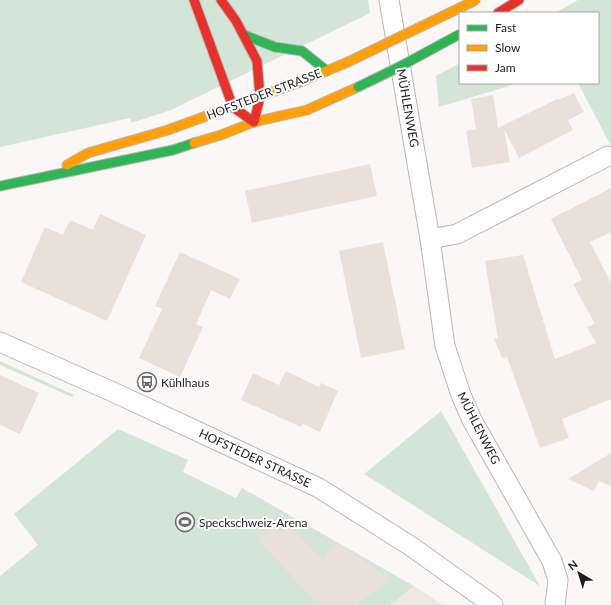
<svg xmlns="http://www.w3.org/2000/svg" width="611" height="605" viewBox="0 0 611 605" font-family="Lato,sans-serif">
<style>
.built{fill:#efe7e3}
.green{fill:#d3e5d7}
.building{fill:#e9e1d9}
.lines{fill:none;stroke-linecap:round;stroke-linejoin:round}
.street-casing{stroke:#bab7b7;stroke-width:21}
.fast-casing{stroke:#bab7b7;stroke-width:11}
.slow-casing{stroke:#bab7b7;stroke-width:11}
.jam-casing{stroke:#bab7b7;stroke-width:11}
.street{stroke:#fefefe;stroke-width:19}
.fast{stroke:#30b455;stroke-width:9}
.slow{stroke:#ff9f0a;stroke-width:9}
.jam{stroke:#e5322d;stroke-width:9}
.fast-bridge-casing{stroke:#bab7b7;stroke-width:11;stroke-linecap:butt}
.slow-bridge-casing{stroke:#bab7b7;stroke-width:11;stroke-linecap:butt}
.fast-bridge{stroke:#30b455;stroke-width:9}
.slow-bridge{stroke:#ff9f0a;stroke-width:9}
.labels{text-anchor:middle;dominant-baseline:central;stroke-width:4;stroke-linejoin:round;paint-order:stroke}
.street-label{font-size:12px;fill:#1f1d1c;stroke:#fff}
.poi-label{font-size:12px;fill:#1f1d1c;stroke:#fff;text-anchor:start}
</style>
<rect width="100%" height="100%" fill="#faf7f6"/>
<path class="built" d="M414,586L443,605H390Z"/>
<g class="green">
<path d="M0,0H368L370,13L171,110L131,123L130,118L0,147Z"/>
<path d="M578,0H611V146L578,83H598V13H555Z"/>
<path d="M460,63V83H519L439,107L436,76Z"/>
<path d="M0,361L74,395L72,397L0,365Z"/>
<path d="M441,411L540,586L364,474Z"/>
<path d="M118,429L188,460L183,472L236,498L242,488L414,586L390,605H0V576L38,545L14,514Z"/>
</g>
<g class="building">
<path d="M574,93L584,112L568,120L573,130L519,158L504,129L510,162L472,168L466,131L476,129L471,99L493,95L498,128L557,99L558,100Z"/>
<path d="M370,164L377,196L252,223L245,191Z"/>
<path d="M611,188V232L590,242L611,283V399L562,419L569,438L540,448L507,357L502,358L494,339L498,338L485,261L523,255L555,359L596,343L587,327L595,324L573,284L582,280L551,219Z"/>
<path d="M100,214L146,235L107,321L21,282L45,227L63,235L70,220L93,230Z"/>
<path d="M383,242L405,349L361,358L339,251Z"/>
<path d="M180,252L240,279L230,299L211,290L196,324L203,327L180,377L139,358L162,309L155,306Z"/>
<path d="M286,371L319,387L321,383L338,391L320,432L303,424L301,427L241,400L253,373L279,385Z"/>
<path d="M0,375L39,393L20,434L0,425Z"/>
<path d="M611,453V486L599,481L594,491L568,479Z"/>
<path d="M289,525L323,560L335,541L390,579L357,605H319L258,540L273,526L280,533Z"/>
</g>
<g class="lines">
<defs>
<g id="street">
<path d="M389,0L430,239L445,346L461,395L472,420L552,561L558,580L555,605"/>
<path d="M430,239L457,234L608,156"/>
<path d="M0,342L113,392L319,488L412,547L493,605"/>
</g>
<g id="fast">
<path d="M244,35L275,47L302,51L327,71"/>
<path d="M0,186L173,150L194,143"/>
</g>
<g id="slow">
<path d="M194,143L221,135L254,122L307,110L358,87"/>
<path d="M67,165L88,153L168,130L305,80L348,62"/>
</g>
<g id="jam">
<path d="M194,0L233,107L254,122L260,97L257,61L236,21L221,0"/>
<path d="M498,13L519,0"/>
</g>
</defs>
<use href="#street" class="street-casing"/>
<use href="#fast" class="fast-casing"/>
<use href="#slow" class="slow-casing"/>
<use href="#jam" class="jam-casing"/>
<use href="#street" class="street"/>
<use href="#fast" class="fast"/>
<use href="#slow" class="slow"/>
<use href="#jam" class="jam"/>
<defs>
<path id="fast-bridge" d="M358,87L399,67L460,34"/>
<path id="slow-bridge" d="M348,62L476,0"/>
</defs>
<use href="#fast-bridge" class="fast-bridge-casing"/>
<use href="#slow-bridge" class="slow-bridge-casing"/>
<use href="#fast-bridge" class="fast-bridge"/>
<use href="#slow-bridge" class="slow-bridge"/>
</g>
<defs>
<symbol id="bus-ring" viewBox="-11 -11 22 22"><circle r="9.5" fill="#fff" stroke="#6c6968" stroke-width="1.5"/><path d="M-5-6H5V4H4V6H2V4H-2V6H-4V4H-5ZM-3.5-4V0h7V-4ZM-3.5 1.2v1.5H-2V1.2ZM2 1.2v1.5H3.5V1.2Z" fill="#6c6968"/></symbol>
<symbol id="stadium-ring" viewBox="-11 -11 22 22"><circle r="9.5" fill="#fff" stroke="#6c6968" stroke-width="1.5"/><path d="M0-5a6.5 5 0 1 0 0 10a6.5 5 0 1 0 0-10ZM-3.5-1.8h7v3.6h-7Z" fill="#6c6968"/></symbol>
</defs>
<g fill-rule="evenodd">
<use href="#bus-ring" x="136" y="371" width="22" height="22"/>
<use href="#stadium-ring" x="174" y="511" width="22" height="22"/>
</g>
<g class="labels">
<g class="street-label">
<text transform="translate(264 94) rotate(-21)">HOFSTEDER STRASSE</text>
<text transform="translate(408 108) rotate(80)">MÜHLENWEG</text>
<text transform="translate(479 428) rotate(63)">MÜHLENWEG</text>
<text transform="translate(255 458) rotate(25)">HOFSTEDER STRASSE</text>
</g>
<g class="poi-label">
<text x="161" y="382">Kühlhaus</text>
<text x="199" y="522">Speckschweiz-Arena</text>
</g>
</g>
<rect x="459" y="12" width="140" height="72" fill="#ffffff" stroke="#a5a5a4"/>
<rect x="467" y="25" width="20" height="6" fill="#30b455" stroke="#a5a5a4"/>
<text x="495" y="32" font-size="12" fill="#1f1d1c">Fast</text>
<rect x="467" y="45" width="20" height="6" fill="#ff9f0a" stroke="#a5a5a4"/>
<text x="495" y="52" font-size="12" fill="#1f1d1c">Slow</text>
<rect x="467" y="65" width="20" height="6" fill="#e5322d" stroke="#a5a5a4"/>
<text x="495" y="72" font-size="12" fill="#1f1d1c">Jam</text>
<g transform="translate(579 573) rotate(322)" stroke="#ffffff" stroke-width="3" paint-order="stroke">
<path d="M0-3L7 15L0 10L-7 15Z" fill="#1f1d1c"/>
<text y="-6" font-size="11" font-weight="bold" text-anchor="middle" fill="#1f1d1c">N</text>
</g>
</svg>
